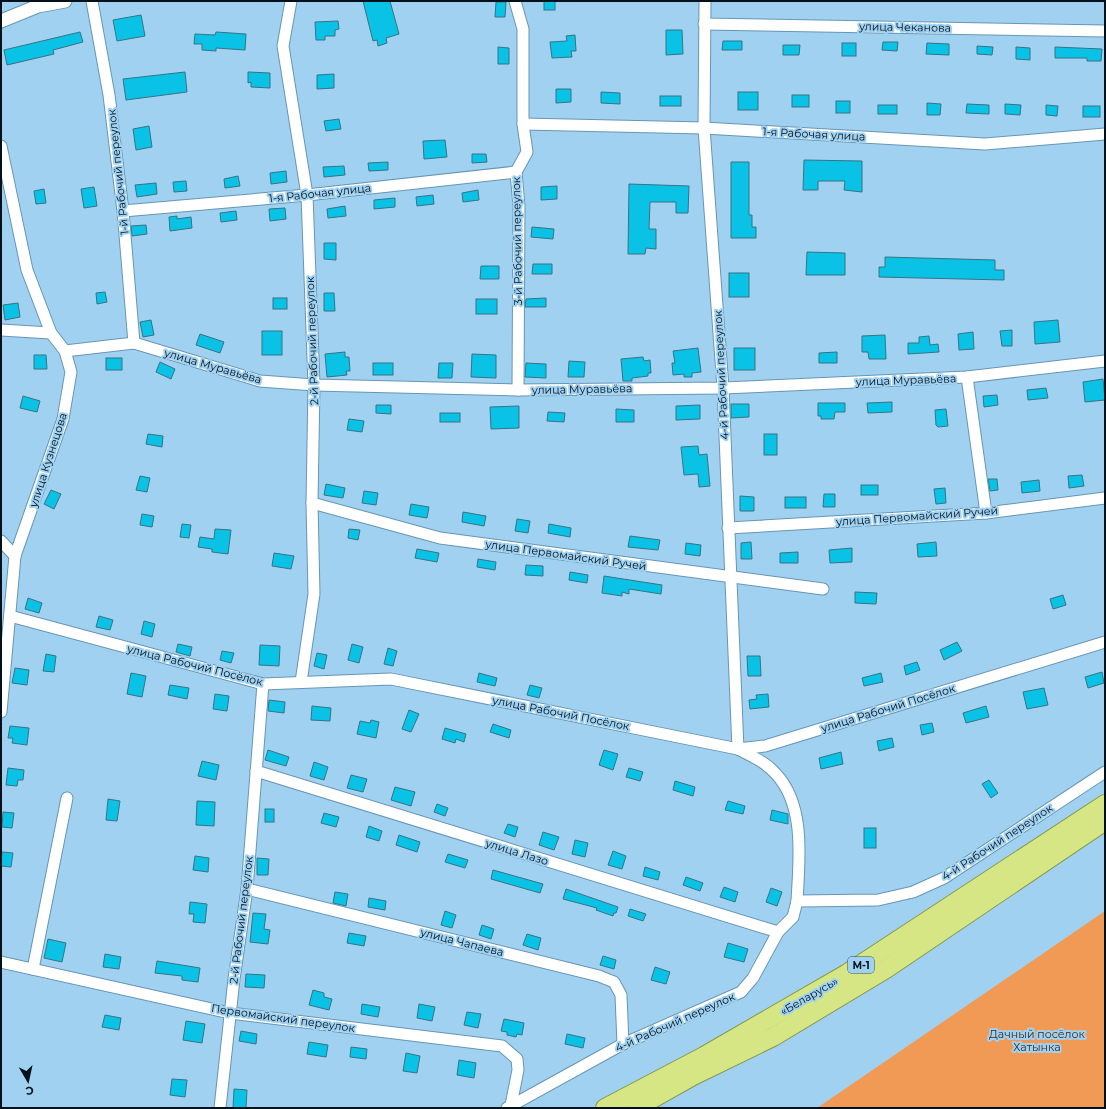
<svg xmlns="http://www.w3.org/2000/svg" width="1106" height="1109" viewBox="0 0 1106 1109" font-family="Montserrat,sans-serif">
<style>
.green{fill:#f19a55}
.building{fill:#0ac2e5;stroke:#367484}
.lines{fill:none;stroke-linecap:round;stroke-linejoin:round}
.minor-casing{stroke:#6796b4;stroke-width:13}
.tertiary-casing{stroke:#6796b4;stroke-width:15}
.trunk-casing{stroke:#85984b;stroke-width:20}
.minor{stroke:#fff;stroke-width:11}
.tertiary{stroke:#fff;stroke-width:13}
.trunk{stroke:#d6e684;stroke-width:18}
.labels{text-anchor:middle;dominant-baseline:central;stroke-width:4;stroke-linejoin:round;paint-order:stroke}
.shield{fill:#a0d1f1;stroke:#314b5c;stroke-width:1}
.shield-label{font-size:10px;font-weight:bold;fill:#01111c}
.street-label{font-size:11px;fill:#01111c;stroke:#a0d1f1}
.park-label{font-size:11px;fill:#3c2819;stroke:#a0d1f1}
</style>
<rect width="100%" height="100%" fill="#a0d1f1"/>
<path class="green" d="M1105,911V1108H817Z"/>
<g class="building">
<path d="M363,1H390L399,34L386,38L387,43L378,46L377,40L373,41Z"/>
<rect x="544" y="1" width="11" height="9"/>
<path d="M496,2H506L505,17H495Z"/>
<path d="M141,15L145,36L117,41L113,20Z"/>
<path d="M338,21L339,29L335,30V36H325V40H316L315,22Z"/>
<path d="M666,30H682L683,54L666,55Z"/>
<path d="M80,32L83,42L53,50L54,54L7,65L4,50Z"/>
<path d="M216,32L246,34L245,50L216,48V51L202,50V44H194L195,34L215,35Z"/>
<path d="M575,35L576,51H571L572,57L552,58L550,42L567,41L566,36Z"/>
<path d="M723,41H742V50H722Z"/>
<path d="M883,42H898L897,51L882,50Z"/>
<rect x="842" y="43" width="14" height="13"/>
<path d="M927,43L949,44V55L926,54Z"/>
<path d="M783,45H800L799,55H783Z"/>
<path d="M977,46L993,47L992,55L977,54Z"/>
<path d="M498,47L509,48V64H498Z"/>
<path d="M1016,47L1030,48V60L1016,59Z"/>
<path d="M1055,47L1102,49L1101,61H1087V58H1055Z"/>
<path d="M185,72L187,92L126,100L123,79Z"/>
<path d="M248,72L270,73V88L251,87V82L248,83Z"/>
<path d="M334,74V88L317,89V75Z"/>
<path d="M556,89H571V102L556,103Z"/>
<path d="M601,92L620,93V104L601,103Z"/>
<rect x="738" y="92" width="20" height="18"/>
<rect x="792" y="95" width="17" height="12"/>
<rect x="660" y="96" width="21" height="10"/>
<rect x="836" y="101" width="14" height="12"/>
<path d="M927,103L941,104L940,115H927Z"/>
<path d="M967,104L989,105V114L966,113Z"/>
<path d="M1005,104L1021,105L1020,115L1005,114Z"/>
<rect x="878" y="105" width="19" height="9"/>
<path d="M1046,105L1058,106L1057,116L1046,115Z"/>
<rect x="1083" y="106" width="17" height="11"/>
<path d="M339,119L341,129L326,131L324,121Z"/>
<path d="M149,126L152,147L136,150L133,129Z"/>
<path d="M445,140L447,157L424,159L423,141Z"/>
<path d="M472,154H486L487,162L472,163Z"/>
<path d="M804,160L862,161V192L844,190L845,181H818V190H803Z"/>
<path d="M388,162V170L369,171L368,163Z"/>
<path d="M731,162H749V215H752V227H756V238H731Z"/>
<path d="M344,166L345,175L324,177L323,167Z"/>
<path d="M286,171L287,182L271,184L270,173Z"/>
<path d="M238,176L240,186L225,188L224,179Z"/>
<path d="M186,181L187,191L174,192L173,182Z"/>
<path d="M156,183L157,194L137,197L135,185Z"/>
<path d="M629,184L689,186L688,213H676V202H650L649,229H656V249L646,248L645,254H628Z"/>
<path d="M557,186V199L541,200V187Z"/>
<path d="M94,187L97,206L84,208L81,189Z"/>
<path d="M44,189L46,203L36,204L34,191Z"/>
<path d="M478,190L479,200L463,202L462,193Z"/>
<path d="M433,195L434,204L417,206L416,197Z"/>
<path d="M395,198V207L374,209V200Z"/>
<path d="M345,206L346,216L328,218L327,209Z"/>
<path d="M285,208L286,219L270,221L269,209Z"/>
<path d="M236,211L237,220L221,222L220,213Z"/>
<path d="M177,216V219L191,217L192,228L170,231L169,217Z"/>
<path d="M146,225L147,234L132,236L131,226Z"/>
<path d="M532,227L554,229L553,239L531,237Z"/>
<path d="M324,243H336V260L324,259Z"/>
<path d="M807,252L845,253V275H806Z"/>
<path d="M885,257L995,260V270H1004V280L879,277V267H885Z"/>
<path d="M533,264H552V274H532Z"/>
<path d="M481,266H499V279H480Z"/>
<rect x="729" y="273" width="20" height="24"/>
<path d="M105,292L107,302L97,304L96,293Z"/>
<path d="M324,293H334L335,311H324Z"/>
<rect x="273" y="298" width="14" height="11"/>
<path d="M546,298V307H525L526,299Z"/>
<rect x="476" y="299" width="21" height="15"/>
<path d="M18,303L20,317L5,320L3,305Z"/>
<path d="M151,320L154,335L143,337L140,322Z"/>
<path d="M1058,320L1060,342L1035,344L1034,322Z"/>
<path d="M1012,330V346H1002L1000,331Z"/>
<rect x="262" y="331" width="20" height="24"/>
<path d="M973,332L974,349L959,350L958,334Z"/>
<path d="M200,334L224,342L220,353L196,345Z"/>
<path d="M885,335L886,359H869L868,352H862V336Z"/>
<path d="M929,336L930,345L938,344L939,352L908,354V343H919V337Z"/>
<path d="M698,348L701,372L692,373V377H684V374L673,375L672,363H675L673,351Z"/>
<rect x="734" y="348" width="21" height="22"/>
<path d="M345,352V357H349L350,371H346L347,375L327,377L325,354Z"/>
<path d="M837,352V363H819V353Z"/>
<path d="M472,354L496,355V378L471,377Z"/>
<path d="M34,355H46L47,369H34Z"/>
<path d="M643,357L644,361L650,360L651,373H648V376L632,378V381H623L621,359Z"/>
<rect x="106" y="358" width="16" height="12"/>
<path d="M569,361L585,362L584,377H568Z"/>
<path d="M160,362L175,369L171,379L156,372Z"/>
<rect x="373" y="363" width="20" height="12"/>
<path d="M439,363H453L452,378H438Z"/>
<path d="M526,363L546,364V378L525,377Z"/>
<path d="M1103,379L1105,400L1085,402L1083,382Z"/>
<path d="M1046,388L1048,398L1028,400L1027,390Z"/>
<path d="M997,395L998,405L984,407L983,396Z"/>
<path d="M23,396L40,401L37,412L20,408Z"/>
<path d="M892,402V412L868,413L867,403Z"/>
<path d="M818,403H845V412H835L834,419H821V416H818Z"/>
<path d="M731,404H749V417L731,418Z"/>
<path d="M376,405H391V414L376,413Z"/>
<path d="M700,405V419L676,420V406Z"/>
<path d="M519,406V428L491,429L490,407Z"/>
<path d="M616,409L634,410V422H616Z"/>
<path d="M946,409L948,426L938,427L936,425L935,410Z"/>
<path d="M548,412L565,413L564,422L547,421Z"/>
<rect x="440" y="413" width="20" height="9"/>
<path d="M349,419L364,421L362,432L347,430Z"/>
<path d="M148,434L163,436L162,447L146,444Z"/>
<rect x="764" y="434" width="13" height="21"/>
<path d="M698,446L699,455L707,454L710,486L699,487L698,474L684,475L681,447Z"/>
<path d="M1082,475L1084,486L1069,488L1068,476Z"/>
<path d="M140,476L150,478L147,492L136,490Z"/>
<path d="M988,479H997L998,490L990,491Z"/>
<path d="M1039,480L1040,491L1022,493L1021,482Z"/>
<path d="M326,484L345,488L343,498L324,495Z"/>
<rect x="861" y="485" width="17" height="10"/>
<path d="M945,488L946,503L936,504L934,489Z"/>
<path d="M51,490L61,494L54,509L44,504Z"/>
<path d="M364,491L378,493L376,505L362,503Z"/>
<path d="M824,494H835V507H823Z"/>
<path d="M740,496L754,497V511H740Z"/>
<rect x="785" y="497" width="21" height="11"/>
<path d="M411,504L429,507L427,518L409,515Z"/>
<path d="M463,512L486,516L484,526L462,522Z"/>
<path d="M142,514L154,516L152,527L140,525Z"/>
<path d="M517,519L530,521L528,533L515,531Z"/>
<path d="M182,524L191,525L189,538L180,537Z"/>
<path d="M549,524L571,528L570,537L548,533Z"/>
<path d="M215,529L231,530L228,554L212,552V549L198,547L200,537L214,539Z"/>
<path d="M349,529L360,530L358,540L348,538Z"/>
<path d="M630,536L660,540L658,550L628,547Z"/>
<path d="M751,542L752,559H741V543Z"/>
<path d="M936,542L937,556L918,557L917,544Z"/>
<path d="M686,543L701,545L700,556L685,554Z"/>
<path d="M852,548V562L830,563L829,550Z"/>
<path d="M417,549L439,553L437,562L415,558Z"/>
<path d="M798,552V563H780V553Z"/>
<path d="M274,553L294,556L291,569L272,566Z"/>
<path d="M478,559L496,562L495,570L477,567Z"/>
<path d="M526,565L543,566V576L525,575Z"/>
<path d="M570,572L588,575L587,583L569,580Z"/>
<path d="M604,576L662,585L661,594L629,589V594L622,592V596L602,593Z"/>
<path d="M855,592L877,593L876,604L855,603Z"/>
<path d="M1063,595L1066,605L1053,609L1050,599Z"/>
<path d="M28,598L42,603L39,613L25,609Z"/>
<path d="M99,616L113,620L110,630L96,627Z"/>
<path d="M144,621L155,624L152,637L141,634Z"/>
<path d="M957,642L962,651L944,660L940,650Z"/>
<path d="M178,644L192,647L190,656L176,652Z"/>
<path d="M352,644L363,647L359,663L348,660Z"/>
<path d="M260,645L280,646L279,666L259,665Z"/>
<path d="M388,648L397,651L393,666L384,664Z"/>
<path d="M222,651L234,653L231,663L220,660Z"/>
<path d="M317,653L327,655L324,669L314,666Z"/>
<path d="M46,654L56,656L54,672L43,671Z"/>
<path d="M747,656H760L761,676H748Z"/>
<path d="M917,662L920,670L906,675L904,666Z"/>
<path d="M15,668L29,670L27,685L12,683Z"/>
<path d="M1102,672L1104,683L1088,688L1085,677Z"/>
<path d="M131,673L146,676L142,697L127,694Z"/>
<path d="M479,673L497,678L495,686L477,682Z"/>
<path d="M881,673L883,682L864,686L862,678Z"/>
<path d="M170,685L189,688L187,699L168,695Z"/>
<path d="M530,685L542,688L539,698L527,695Z"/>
<path d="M1044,688L1048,705L1027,709L1023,692Z"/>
<path d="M215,694L229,696L227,711L213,709Z"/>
<path d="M768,694L769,707L750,709L749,700L757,699L756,695Z"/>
<path d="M269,700L285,702L284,713L268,711Z"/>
<path d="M312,706L331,708L330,721L311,720Z"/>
<path d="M986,706L989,717L966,723L963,713Z"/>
<path d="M409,710L419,714L411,732L402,729Z"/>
<path d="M371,720L379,722L376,738L357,734L360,721L370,723Z"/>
<path d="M932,723L934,732L922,735L920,725Z"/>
<path d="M493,724L511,730L509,738L490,732Z"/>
<path d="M10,726L29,728L27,745L12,743L13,738H8Z"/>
<path d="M445,728L466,734L464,742L456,739L455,743L442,739Z"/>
<path d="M892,738L894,747L879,751L877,741Z"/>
<path d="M268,750L289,757L286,766L265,760Z"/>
<path d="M604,750L618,754L613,770L599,765Z"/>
<path d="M841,752L843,764L821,769L819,758Z"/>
<path d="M202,761L219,765L216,780L198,776Z"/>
<path d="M314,762L328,767L324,780L310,776Z"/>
<path d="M8,768L24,770L23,780H18L17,786L6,785Z"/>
<path d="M629,768L643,772L640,781L626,777Z"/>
<path d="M351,775L367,779L363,792L347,788Z"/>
<path d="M989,780L998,793L991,798L982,784Z"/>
<path d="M675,781L695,787L693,796L673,790Z"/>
<path d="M395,787L415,792L411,806L391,800Z"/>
<path d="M108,799L120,801L117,821L106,820Z"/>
<path d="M197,801L215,802L214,826L196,825Z"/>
<path d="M728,801L745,806L743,814L725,810Z"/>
<path d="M437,804L448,808L445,816L434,812Z"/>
<rect x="265" y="809" width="9" height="13"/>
<path d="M772,810L788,814V824L770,820Z"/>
<path d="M3,812L14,813L12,828L2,827Z"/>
<path d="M324,813L339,817L336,827L321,823Z"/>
<path d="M508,824L518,827L515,837L504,833Z"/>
<path d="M369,826L382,831L379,841L366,837Z"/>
<rect x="864" y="828" width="12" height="20"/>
<path d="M543,832L559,837L554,850L539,845Z"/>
<path d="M399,835L420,842L417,852L396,845Z"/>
<path d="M575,840L588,843L585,857L572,854Z"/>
<path d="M613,851L626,856L622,869L608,865Z"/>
<path d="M2,852L13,853L11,867L1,866Z"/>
<path d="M448,854L468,860L465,868L445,862Z"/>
<path d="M195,856L209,858L208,872L193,870Z"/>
<path d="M257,858L269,859L268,875H257Z"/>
<path d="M645,867L660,872L658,880L643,876Z"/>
<path d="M493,870L543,884L540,893L491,879Z"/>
<path d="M686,877L703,883L700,891L683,885Z"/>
<path d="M724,887L738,892L735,902L720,897Z"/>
<path d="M771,888L782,892L777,906L766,902Z"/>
<path d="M566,889L618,907L616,913H614L613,916L596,910L597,908L563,899Z"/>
<path d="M335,892L348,894L346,906L333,903Z"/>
<path d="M369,898L386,901L385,910L368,907Z"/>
<path d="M190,902L207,904L205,923L193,922L194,914H189Z"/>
<path d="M630,909L646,914L643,921L628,916Z"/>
<path d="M445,911L456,915L452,928L441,925Z"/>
<path d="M253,913L266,914L264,929L270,930L268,944L250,942Z"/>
<path d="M482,925L494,929L491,939L479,935Z"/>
<path d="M349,933L366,936L364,946L347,943Z"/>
<path d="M527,934L541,938L538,950L523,945Z"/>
<path d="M48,939L66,943L62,962L44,958Z"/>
<path d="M728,943L748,949L744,962L724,957Z"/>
<path d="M105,954L121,957L119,969L103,967Z"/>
<path d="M603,956L616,960L614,969L600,965Z"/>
<path d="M157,961L200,968L198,982L182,980V976L155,973Z"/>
<path d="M655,967L670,972L666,984L651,980Z"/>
<path d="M246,974L265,975L264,988L245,987Z"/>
<path d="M313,990L324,993V997L332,999L329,1010L309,1005Z"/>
<path d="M362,1004L380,1007L378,1017L361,1014Z"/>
<path d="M419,1004L435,1007L432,1021L417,1018Z"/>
<path d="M467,1012L481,1014L478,1028L464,1025Z"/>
<path d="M105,1015L121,1018L119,1030L102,1027Z"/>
<path d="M504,1019L524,1023L522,1035L517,1034L516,1037L507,1035V1032L501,1031Z"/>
<path d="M186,1021L205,1024L202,1043L183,1040Z"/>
<path d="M241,1031L257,1034L256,1044L239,1041Z"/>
<path d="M567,1034L585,1038L583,1048L565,1044Z"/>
<path d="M309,1042L328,1045L326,1057L307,1054Z"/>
<path d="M351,1047L367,1049L366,1059L350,1057Z"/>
<path d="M406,1053L420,1056L417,1073L403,1071Z"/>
<path d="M459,1060L476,1063L474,1078L457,1075Z"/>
<path d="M172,1079L187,1080L185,1097L170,1095Z"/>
<path d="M234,1089L247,1090L246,1108H233Z"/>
</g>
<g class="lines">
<defs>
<g id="minor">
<path d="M92,1L109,95L123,211L134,343"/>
<path d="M291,1L283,46L307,195L314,385L312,503L314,594L301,682"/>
<path d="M515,1L523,29V124L527,152L516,172L519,206L518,390"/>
<path d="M705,1L704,128L723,388L738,749"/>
<path d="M704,24L1105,31"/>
<path d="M523,124L704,128L985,144L1105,134"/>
<path d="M1,146L27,270L51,333L65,351L71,372L63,419L15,556L1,712"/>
<path d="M123,211L307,195L516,172"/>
<path d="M1,330L51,333"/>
<path d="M65,351L134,343L260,381L314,385L518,390L723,388L967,377L1105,361"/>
<path d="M967,377L986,513"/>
<path d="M312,503L440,538L823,589"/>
<path d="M728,528L986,513L1105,498"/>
<path d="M1,541L15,556"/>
<path d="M10,616L263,684L391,679L738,749L765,746L1105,642"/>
<path d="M738,749C751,756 766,762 776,774C806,806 799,861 797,901"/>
<path d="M256,771L778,932"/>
<path d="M247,889L599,976L614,982L621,995L623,1044"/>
<path d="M1,962L230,1013L502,1046L517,1059L518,1070L511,1105"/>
<path d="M33,969L67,798"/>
<path d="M220,1108L234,979L247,889L263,684"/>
<path d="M507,1108L623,1044L741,992L753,978L778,932L793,917L797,901L878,900L913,892L944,878L1105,772"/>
</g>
<path id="tertiary" d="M1,21L38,6L65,1"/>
<g id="trunk">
<path d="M605,1108L704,1056L846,974L1105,804"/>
<path d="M636,1108L693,1076L773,1037L886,969L1105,821"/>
</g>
</defs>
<use href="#minor" class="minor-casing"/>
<use href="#tertiary" class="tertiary-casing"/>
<use href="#trunk" class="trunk-casing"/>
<use href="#minor" class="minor"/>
<use href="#tertiary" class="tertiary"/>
<use href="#trunk" class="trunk"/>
</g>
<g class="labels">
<rect class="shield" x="848" y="957" width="26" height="16" rx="3"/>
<g class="shield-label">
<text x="861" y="965">М-1</text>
</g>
<g class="street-label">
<text transform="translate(905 27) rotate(1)">улица Чеканова</text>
<text transform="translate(814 134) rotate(3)">1-я Рабочая улица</text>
<text transform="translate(118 172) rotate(-96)">1-й Рабочий переулок</text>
<text transform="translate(320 193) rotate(-6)">1-я Рабочая улица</text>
<text transform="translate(517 241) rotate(-91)">3-й Рабочий переулок</text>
<text transform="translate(312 341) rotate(-92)">2-й Рабочий переулок</text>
<text transform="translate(213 366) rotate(16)">улица Муравьёва</text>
<text transform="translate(721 375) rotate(-93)">4-й Рабочий переулок</text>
<text transform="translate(906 380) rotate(-2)">улица Муравьёва</text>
<text transform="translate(582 389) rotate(-1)">улица Муравьёва</text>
<text transform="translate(48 460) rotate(-72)">улица Кузнецова</text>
<text transform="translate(917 516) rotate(-4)">улица Первомайский Ручей</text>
<text transform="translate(566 555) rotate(8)">улица Первомайский Ручей</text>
<text transform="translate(195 665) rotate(14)">улица Рабочий Посёлок</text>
<text transform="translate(888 708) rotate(-17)">улица Рабочий Посёлок</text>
<text transform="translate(561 713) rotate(11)">улица Рабочий Посёлок</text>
<text transform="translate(997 842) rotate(-33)">4-й Рабочий переулок</text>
<text transform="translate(517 852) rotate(17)">улица Лазо</text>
<text transform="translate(241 920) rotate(-83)">2-й Рабочий переулок</text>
<text transform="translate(462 942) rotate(14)">улица Чапаева</text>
<text transform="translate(809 996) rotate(-30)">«Беларусь»</text>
<text transform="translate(283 1018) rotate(8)">Первомайский переулок</text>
<text transform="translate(675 1022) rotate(-24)">4-й Рабочий переулок</text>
</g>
<g class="park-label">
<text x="1037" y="1034">Дачный посёлок<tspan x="1037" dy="13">Хатынка</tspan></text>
</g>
</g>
<rect width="1106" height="1109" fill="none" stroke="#01111c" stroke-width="4"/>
<g transform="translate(28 1081) rotate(171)" stroke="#a0d1f1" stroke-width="3" paint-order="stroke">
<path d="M0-3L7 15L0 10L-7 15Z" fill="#01111c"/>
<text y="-6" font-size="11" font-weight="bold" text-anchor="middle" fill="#01111c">С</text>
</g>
</svg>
